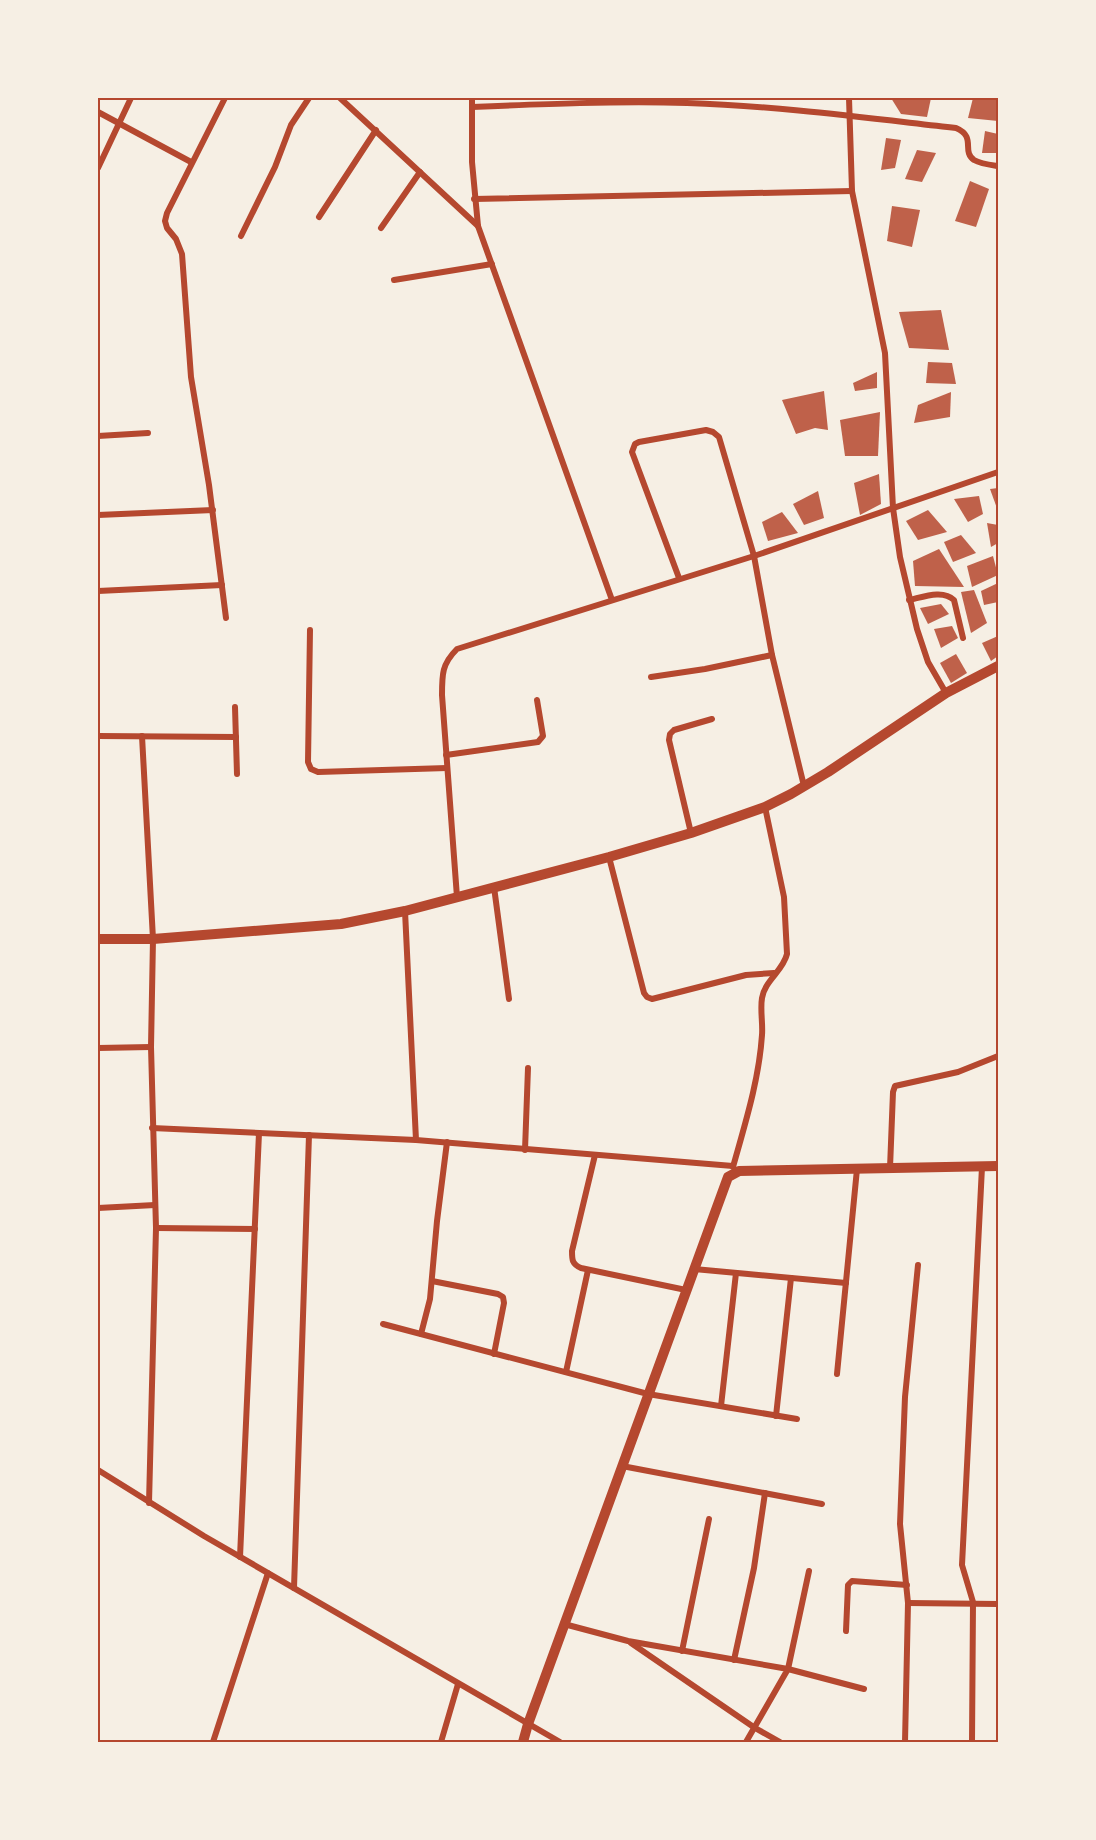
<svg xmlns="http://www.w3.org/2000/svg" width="1096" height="1840" viewBox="0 0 1096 1840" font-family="Montserrat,sans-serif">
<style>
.building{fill:#bf614a}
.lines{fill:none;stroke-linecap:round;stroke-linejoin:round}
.minor{stroke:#b5482f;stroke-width:6}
.tertiary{stroke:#b5482f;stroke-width:10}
.neatline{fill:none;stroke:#b5482f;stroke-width:2}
</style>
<rect width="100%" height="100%" fill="#f6efe4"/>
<g class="building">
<path d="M891,98H931L927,117L901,114Z"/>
<path d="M973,98H998V121L968,118Z"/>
<path d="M985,131L998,134V153H982Z"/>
<path d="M886,138L901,140L895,168L881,170Z"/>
<path d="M917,150L936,153L922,182L905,179Z"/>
<path d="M970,181L989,189L976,227L955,221Z"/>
<path d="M892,206L920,210L912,247L887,241Z"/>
<path d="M941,310L949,350L909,348L899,312Z"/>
<path d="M928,362L952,363L956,384L926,383Z"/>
<path d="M877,372V388L855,391L853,383Z"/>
<path d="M824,391L828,430L815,428L796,434L782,400Z"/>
<path d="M951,392L950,417L914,423L918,405Z"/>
<path d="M880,412L878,456H845L840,420Z"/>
<path d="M879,474L881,504L860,515L854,483Z"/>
<path d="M998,488V511L990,489Z"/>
<path d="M818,491L824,518L804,525L793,504Z"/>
<path d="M979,496L983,514L968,522L954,499Z"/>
<path d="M928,510L947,532L918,540L906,521Z"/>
<path d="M782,512L798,533L768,541L762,522Z"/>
<path d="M987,523L998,525V543L991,547Z"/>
<path d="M961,535L976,553L953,562L944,542Z"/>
<path d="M939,549L964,587L915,586L913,561Z"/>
<path d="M993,556L998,575L972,587L967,566Z"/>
<path d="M998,583V602L984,605L981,591Z"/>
<path d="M974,590L987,623L971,633L961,592Z"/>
<path d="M941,604L949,614L928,624L920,608Z"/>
<path d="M952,626L958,638L941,648L934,629Z"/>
<path d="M998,636V656L991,661L982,643Z"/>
<path d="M956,654L967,673L951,683L940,663Z"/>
</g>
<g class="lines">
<g class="minor">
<path d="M225,98L167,213L165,221L167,228L176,239L182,254L191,377L209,485L226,618"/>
<path d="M340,98L478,226L612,600"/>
<path d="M472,98V162L478,226"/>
<path d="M849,98L852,191L885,353L893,508L900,557L917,629L928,662L946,693"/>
<path d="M472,107C544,104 616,101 687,103C777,106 867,118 956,128C977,137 961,151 974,160C981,164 991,165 998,166"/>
<path d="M98,112L191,162"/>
<path d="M98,168L131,98"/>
<path d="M474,199L852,191"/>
<path d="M319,217L376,130"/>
<path d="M381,228L420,172"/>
<path d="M241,236L275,167L291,125L309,98"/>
<path d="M394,280L492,264"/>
<path d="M98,436L148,433"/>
<path d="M98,515L213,510"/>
<path d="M679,578L632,452L635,444L639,442L706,430L713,432L719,437L754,556L772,655L804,786"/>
<path d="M98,591L222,585"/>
<path d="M909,600C923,597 943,589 954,600L963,638"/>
<path d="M310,630L308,762L311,769L318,772L447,768"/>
<path d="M651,677L705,669L772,655"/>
<path d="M235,707L237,774"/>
<path d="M98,736L236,737"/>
<path d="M142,736L153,939L151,1047L156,1228L149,1503"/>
<path d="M446,755L538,742L543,736L537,700"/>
<path d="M691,833L669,740L670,734L674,730L712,719"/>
<path d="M609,857L644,993L647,997L652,999L746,975L774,973"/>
<path d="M494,887L509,999"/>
<path d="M457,897L442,695C442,674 442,664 457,649L754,556L998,472"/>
<path d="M405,911L416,1140L733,1166"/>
<path d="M98,1048L151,1047"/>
<path d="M152,1128L416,1140"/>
<path d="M525,1150L528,1068"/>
<path d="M595,1155L572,1251C572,1260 572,1264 581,1268L686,1290"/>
<path d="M733,1167C745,1124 759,1080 762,1035C763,1023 760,1010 762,998C765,980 783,971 787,954L784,897L765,807"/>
<path d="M890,1168L893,1092L895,1086L958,1072L998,1056"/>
<path d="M98,1208L155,1205"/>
<path d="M156,1228L255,1229"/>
<path d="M694,1269L846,1283"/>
<path d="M432,1281L498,1294L503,1297L504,1303L494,1354"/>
<path d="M383,1324L648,1394L797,1419"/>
<path d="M421,1334L430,1299L437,1221L447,1142"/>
<path d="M566,1372L588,1270"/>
<path d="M837,1374L857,1169"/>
<path d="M721,1406L736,1273"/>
<path d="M776,1416L791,1278"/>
<path d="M622,1466L822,1504"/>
<path d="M98,1470L204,1536L560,1742"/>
<path d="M240,1557L259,1133"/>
<path d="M809,1571L788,1669L864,1689"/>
<path d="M294,1588L309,1135"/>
<path d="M908,1603L998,1604"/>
<path d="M564,1624L628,1641L788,1669L746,1742"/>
<path d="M846,1631L848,1585L852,1581L907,1585"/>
<path d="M631,1643L755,1728L780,1742"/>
<path d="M682,1651L709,1519"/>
<path d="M734,1660L754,1568L765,1493"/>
<path d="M213,1742L268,1573"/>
<path d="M441,1742L458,1684"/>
<path d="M905,1742L908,1603L900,1524L905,1397L918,1265"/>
<path d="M972,1742L973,1602L962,1565L982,1167"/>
</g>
<g class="tertiary">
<path d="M98,939H153L341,924L405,911L609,857L691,833L765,807L791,794L828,772L946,693L998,666"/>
<path d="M523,1742L528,1724L728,1177L739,1171L998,1166"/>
</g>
</g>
<rect width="1096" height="1840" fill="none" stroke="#f6efe4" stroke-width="198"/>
<rect x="99" y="99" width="898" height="1642" class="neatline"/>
</svg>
